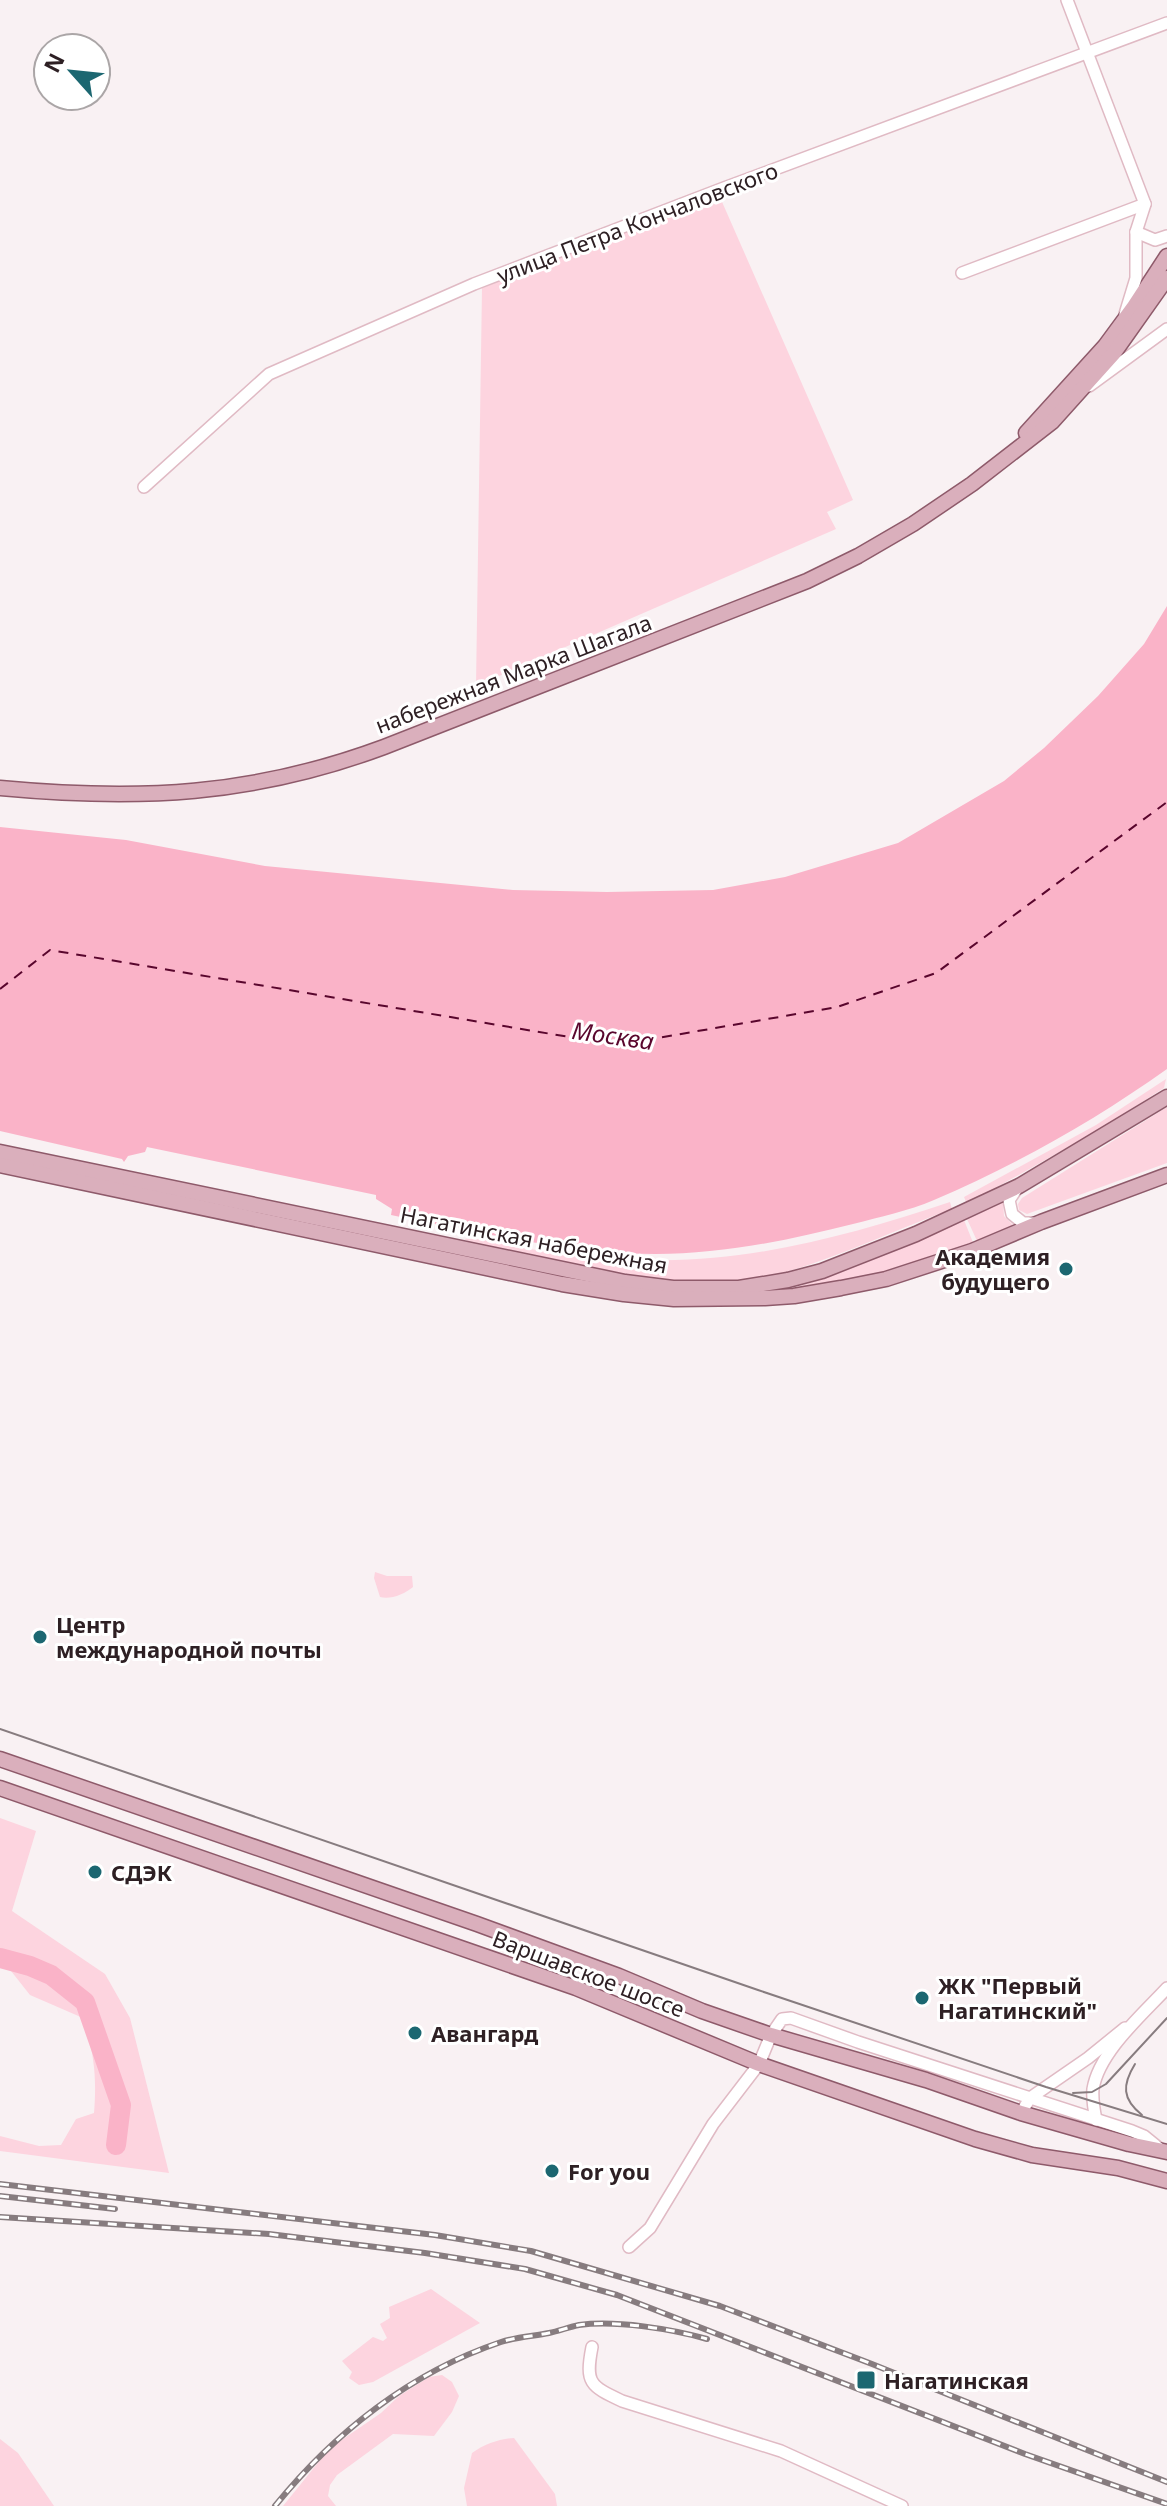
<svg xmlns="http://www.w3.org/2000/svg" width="1167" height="2506" viewBox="0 0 1167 2506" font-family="'Noto Sans',sans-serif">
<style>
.green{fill:#fdd4df}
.water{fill:#fab3c8}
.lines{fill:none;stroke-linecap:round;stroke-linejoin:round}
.river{stroke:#fab3c8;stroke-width:20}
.ferry{stroke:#59062d;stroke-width:2;stroke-dasharray:10 8;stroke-linecap:butt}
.minor-casing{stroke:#e0bac4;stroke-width:14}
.major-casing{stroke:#8e5a6a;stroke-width:17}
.minor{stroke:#fff;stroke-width:11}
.major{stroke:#daafbc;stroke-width:14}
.tram{stroke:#877c7f;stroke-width:2}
.rail-casing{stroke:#877c7f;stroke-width:6}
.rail{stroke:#fff;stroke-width:3;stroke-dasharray:9;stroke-linecap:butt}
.poi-dot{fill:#1c6771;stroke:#fff;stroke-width:3}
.labels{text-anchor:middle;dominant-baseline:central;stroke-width:6;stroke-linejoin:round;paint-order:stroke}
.street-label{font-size:22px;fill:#2e2024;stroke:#fff}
.poi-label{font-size:22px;font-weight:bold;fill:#2e2024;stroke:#fff;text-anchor:start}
.water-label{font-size:24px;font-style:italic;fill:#59062d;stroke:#fff}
</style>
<rect width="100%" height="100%" fill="#f9f1f3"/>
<g class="green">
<path d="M719,195L853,500L827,512L836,529L476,686L482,288Z"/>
<path d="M1166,1079L1164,1088L1102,1128L967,1204L964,1197L1096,1125Z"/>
<path d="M1167,1107V1163L1027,1214L1019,1210L1018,1204L1022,1198Z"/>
<path d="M1003,1201L1004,1216L1016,1228L978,1243L967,1219Z"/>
<path d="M950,1202L952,1209C895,1230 839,1257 780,1274C755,1281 727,1281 701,1281C624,1280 553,1263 478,1247L464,1239C486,1237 508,1246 530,1249C562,1254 595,1256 627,1259C737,1267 848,1236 950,1202Z"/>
<path d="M964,1220L974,1245L858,1279L782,1291L822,1279Z"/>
<path d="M375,1572L387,1576H412L413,1587C405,1594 390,1600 380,1597L374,1578Z"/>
<path d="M0,1818L36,1831L12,1911L105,1974L130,2018L169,2173L0,2151V2136L39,2146L61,2145L76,2119L94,2113C97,2077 94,2052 83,2018L30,1995L0,1957Z"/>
<path d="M431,2289L480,2323L373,2382L359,2385L349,2378L352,2372L342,2361L373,2337L383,2341L387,2338L380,2324L390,2318L389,2307Z"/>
<path d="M442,2375L452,2382L459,2396L452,2412L434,2436L393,2434L337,2475L330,2485L328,2496L336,2506H283L330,2448L381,2413L399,2396L429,2377Z"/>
<path d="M514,2438L555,2494L557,2506H467L464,2488L472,2453C485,2444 499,2439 514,2438Z"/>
<path d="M0,2439L18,2453L54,2506H0Z"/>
</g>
<path class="water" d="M1167,606V1069C1094,1121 1016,1165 934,1200C908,1211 880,1217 853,1224C778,1243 702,1258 625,1253C546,1248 469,1231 391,1215L392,1209L376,1199V1195L147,1147L145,1152L128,1156L124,1162L122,1159L0,1131V827L126,840L265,866L513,890L607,892L713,890L785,877L898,843L1004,781L1044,748L1098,696L1144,644Z"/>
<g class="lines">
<path class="river" d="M0,1958L30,1966L51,1975L85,2002L121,2105L116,2145"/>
<path class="ferry" d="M0,989L50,950L617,1045L837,1007L936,973L1167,802"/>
<defs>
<g id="minor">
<path d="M1067,0L1145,204L1136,232V278L1125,314"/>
<path d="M1136,232L1155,240L1167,236"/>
<path d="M962,273L1145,204"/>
<path d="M1089,386L1167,329"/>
<path d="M144,487L269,374L474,284L724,188L1167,23"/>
<path d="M1018,1187L1009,1200L1012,1214L1023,1223H1033"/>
<path d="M1021,2113L1030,2098L1088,2058L1125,2028"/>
<path d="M1096,2120C1094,2110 1092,2100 1093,2089C1099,2052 1142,2015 1167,1988"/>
<path d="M629,2247L650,2228L713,2124L759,2064L771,2035L782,2019L791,2018L858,2042L1132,2131L1144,2136L1160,2149"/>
<path d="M592,2347C585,2383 590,2386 622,2401L781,2451L902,2506"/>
</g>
<g id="major">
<path d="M1026,433L1105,346L1133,308L1167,256"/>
<path d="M0,788C139,801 252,796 384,747L807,581L858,556L913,524L972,484L1052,422L1114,353L1167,278"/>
<path d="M0,1152L625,1282L673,1288H739L788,1280L822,1271L916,1234L1019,1186L1167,1097"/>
<path d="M0,1165L562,1284L624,1294L674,1299L765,1298L794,1296L841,1288L886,1279L972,1251L1041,1222L1167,1175"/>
<path d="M0,1759L477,1924L619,1976L702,2011L771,2035L926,2080L1021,2113L1129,2144L1167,2152"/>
<path d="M0,1788L576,1988L759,2064L975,2139L1032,2155L1118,2168L1167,2181"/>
</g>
</defs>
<use href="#minor" class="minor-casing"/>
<use href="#major" class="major-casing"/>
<use href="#minor" class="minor"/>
<use href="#major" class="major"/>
<g class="tram">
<path d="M0,1729L758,1990L1046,2087L1167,2124"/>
<path d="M1135,2064C1122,2085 1122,2099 1142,2115"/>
<path d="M1073,2093L1092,2092L1106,2084L1167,2018"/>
</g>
<defs>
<g id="rail">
<path d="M0,2184L435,2235L531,2251L720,2306L872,2364L1167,2482"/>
<path d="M0,2196L115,2209"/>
<path d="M0,2217L269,2234L425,2253L525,2269L617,2295L1025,2454L1167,2504"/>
<path d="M275,2506C334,2433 411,2372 501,2342C516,2337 534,2336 549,2333C559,2331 569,2327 579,2325C616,2320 672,2329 707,2339"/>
</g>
</defs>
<use href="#rail" class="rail-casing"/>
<use href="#rail" class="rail"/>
</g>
<g class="poi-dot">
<circle cx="1066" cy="1269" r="8"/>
<circle cx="40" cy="1637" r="8"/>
<circle cx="95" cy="1872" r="8"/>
<circle cx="922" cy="1998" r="8"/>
<circle cx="415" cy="2033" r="8"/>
<circle cx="552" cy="2171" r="8"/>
<rect x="856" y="2370" width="20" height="20" rx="4"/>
</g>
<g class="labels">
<g class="street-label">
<text transform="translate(637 222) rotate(-21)">улица Петра Кончаловского</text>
<text transform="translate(513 673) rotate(-21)">набережная Марка Шагала</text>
<text transform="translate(534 1239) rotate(11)">Нагатинская набережная</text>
<text transform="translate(589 1973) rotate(21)">Варшавское шоссе</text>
</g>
<g class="poi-label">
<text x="1050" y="1256" text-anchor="end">Академия<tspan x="1050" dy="25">будущего</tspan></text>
<text x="56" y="1624">Центр<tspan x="56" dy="25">международной почты</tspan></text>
<text x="111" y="1872">СДЭК</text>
<text x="938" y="1985">ЖК "Первый<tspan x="938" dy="25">Нагатинский"</tspan></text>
<text x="431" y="2033">Авангард</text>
<text x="568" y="2171">For you</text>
<text x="884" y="2380">Нагатинская</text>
</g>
<g class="water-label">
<text transform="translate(613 1035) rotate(8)">Москва</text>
</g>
</g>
<g transform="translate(72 72) rotate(297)"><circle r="38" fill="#ffffff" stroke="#aba6a7" stroke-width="2"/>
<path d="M0-6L14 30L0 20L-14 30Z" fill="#1c6771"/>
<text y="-12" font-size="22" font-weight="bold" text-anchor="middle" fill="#2e2024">N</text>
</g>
</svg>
